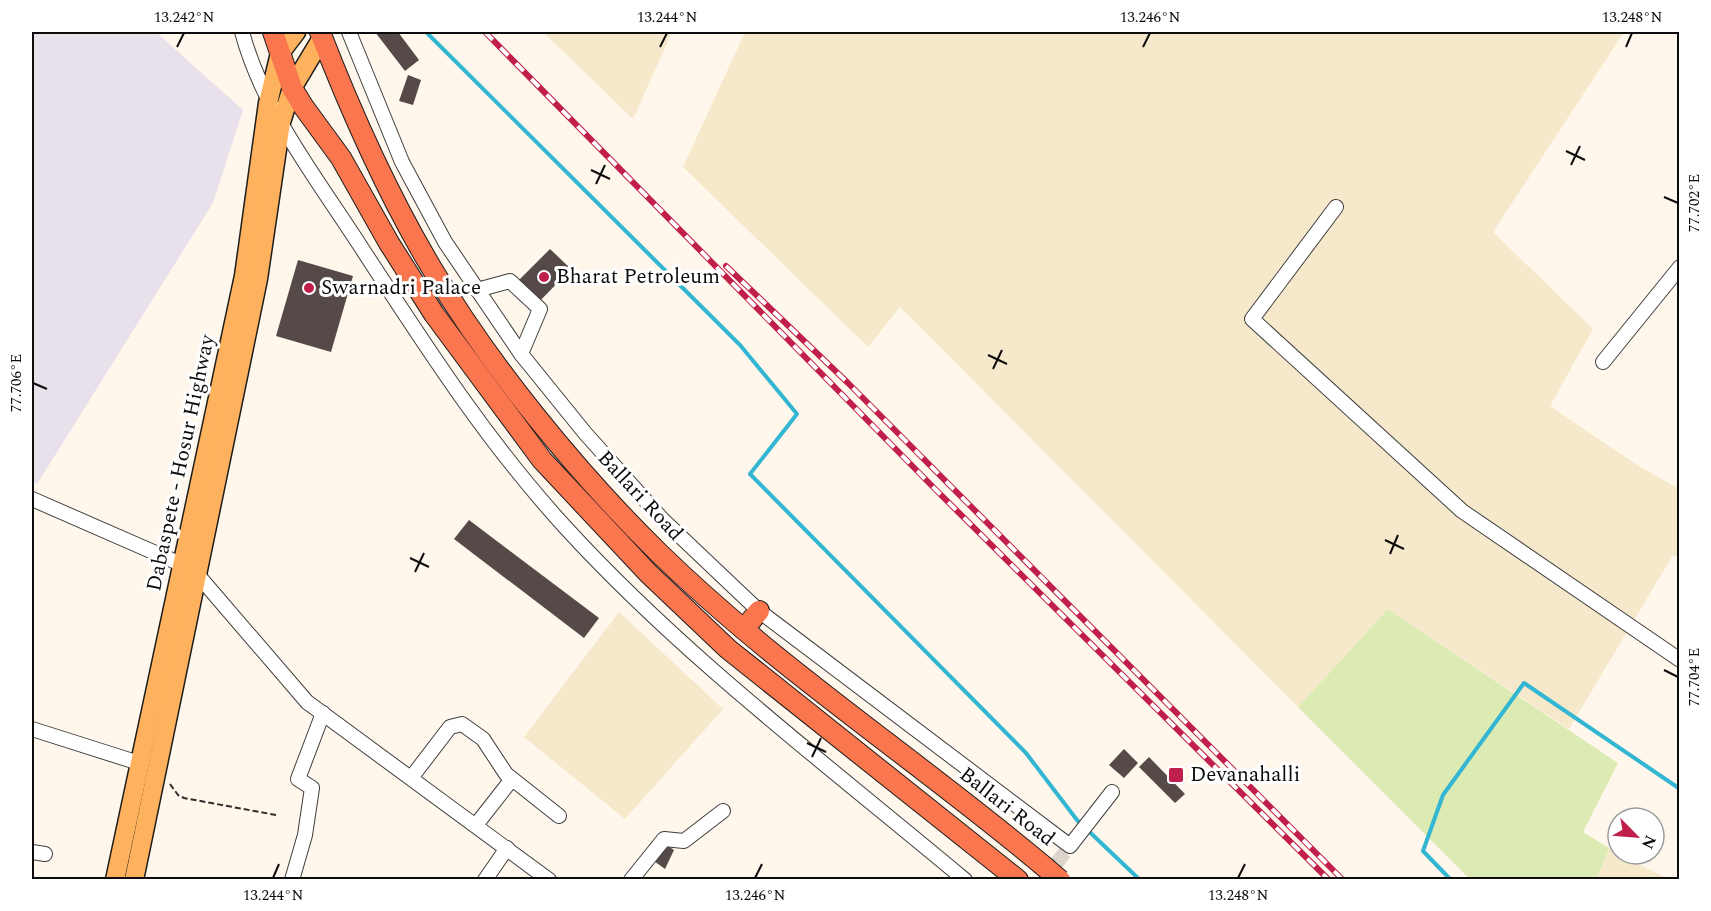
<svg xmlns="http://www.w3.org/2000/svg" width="1711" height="911" viewBox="0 0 1711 911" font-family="Spectral,serif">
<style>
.industrial{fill:#e8e0eb}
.farmland{fill:#f6e8ca}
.green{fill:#dceab4}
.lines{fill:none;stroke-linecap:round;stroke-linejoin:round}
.stream{stroke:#32b6d2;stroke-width:4}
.building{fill:#554a48}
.minor-tunnel{stroke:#dbd4ca;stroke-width:14;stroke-dasharray:14 7;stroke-linecap:butt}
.minor-casing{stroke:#3f3f3f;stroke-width:16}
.major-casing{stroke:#1d1d1d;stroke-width:21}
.highway-casing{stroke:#1d1d1d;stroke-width:22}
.path{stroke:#2e2e2e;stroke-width:2;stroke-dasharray:6 3;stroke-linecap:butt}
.minor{stroke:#fff;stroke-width:14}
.major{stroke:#feb25d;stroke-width:18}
.highway{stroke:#fa764e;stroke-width:20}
.rail-casing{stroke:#c11f4b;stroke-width:6}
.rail{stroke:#fff;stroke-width:4;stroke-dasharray:11;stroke-linecap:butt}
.highway-bridge-casing{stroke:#1d1d1d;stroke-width:22;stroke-linecap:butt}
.highway-bridge{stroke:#fa764e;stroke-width:20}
.ticks{fill:none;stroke:#0c0c0c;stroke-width:2}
.poi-dot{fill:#c11f4b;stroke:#fff;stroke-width:2}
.labels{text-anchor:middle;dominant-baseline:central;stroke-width:6;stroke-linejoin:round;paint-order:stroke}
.poi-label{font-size:21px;fill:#0c0c0c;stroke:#fff;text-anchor:start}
.street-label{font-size:21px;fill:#0c0c0c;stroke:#fff}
.neatline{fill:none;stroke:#0c0c0c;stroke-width:2}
.ticks-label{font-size:15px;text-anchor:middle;fill:#0c0c0c}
</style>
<rect width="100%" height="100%" fill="#fff7eb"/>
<path class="industrial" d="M32,32H156L243,110L213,203L37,484L32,481Z"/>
<g class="farmland">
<path d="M543,32H672L633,119Z"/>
<path d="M745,32H1624L1493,232L1593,329L1550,406L1634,463L1679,489V558L1673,555L1569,729L1388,609L1298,707L900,307L868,347L683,167Z"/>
<path d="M619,612L723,709L625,819L524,737Z"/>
<path d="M1609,848L1618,854L1668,879L1597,880Z"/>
</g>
<path class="green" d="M1388,609L1618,763L1583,832L1609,848L1597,879H1470L1298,707Z"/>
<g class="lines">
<g class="stream">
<path d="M426,32L740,345L797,414L750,474L1026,753L1077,820L1140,880"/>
<path d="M1451,880L1423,851L1443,795L1524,683L1680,789"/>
</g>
</g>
<g class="building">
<path d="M375,32H398L419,60L405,71Z"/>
<path d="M408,75L421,80L413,105L399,101Z"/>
<path d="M550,249L571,269L534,307L513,286Z"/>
<path d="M298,260L353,276L331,352L276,336Z"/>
<path d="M469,520L599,618L584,638L454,539Z"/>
<path d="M1124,749L1138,763L1124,778L1109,765Z"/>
<path d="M1149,757L1185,794L1175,803L1139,767Z"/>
<path d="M668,846L674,850L665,869L654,861L662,848L665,850Z"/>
</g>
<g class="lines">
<path class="minor-tunnel" d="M1043,880L1070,846"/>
<defs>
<g id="minor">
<path d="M242,32C263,110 315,176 359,244C423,342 486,441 566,528C685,658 829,766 965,880"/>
<path d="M349,32L402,162L445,242L521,354L585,433L662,519L759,611L1070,846L1112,792"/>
<path d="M1336,207L1252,319L1462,511L1680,660"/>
<path d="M477,290L510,281L540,309L521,354"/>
<path d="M1603,362L1680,267"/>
<path d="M32,499L183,565L197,574L307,702L549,880"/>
<path d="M32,729L139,763"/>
<path d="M411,778L450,727L462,724L483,739L506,774L559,816"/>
<path d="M476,825L512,779"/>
<path d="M32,852L45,854"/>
<path d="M292,880L305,835L312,788L298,779L323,713"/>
<path d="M485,880L507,848"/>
<path d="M631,880L664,839L684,841L723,811"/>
</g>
<g id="major">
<path d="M115,880L244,276L268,103L280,53L296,32"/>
<path d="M134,880L258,279L281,122L292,88L322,38"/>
</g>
<g id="highway">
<path d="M273,32L292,88L303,106L341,158L389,243L434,314L542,460L648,573L728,649L1018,880"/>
<path d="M320,32C351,112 387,193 431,267C490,366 577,473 660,554C779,670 919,761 1046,868"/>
<path d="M744,629L759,611"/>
</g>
</defs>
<use href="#minor" class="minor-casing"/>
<use href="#major" class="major-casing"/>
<use href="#highway" class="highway-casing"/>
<path class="path" d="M170,784L178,795L184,798L276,815"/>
<use href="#minor" class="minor"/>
<use href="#major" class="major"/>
<use href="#highway" class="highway"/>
<defs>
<g id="rail">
<path d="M485,32L936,490L1329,880"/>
<path d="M726,266L848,383L1343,880"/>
</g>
</defs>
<use href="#rail" class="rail-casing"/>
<use href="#rail" class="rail"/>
<defs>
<path id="highway-bridge" d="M1046,868L1060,880"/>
</defs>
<use href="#highway-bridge" class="highway-bridge-casing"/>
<use href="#highway-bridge" class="highway-bridge"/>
</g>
<path class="ticks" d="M177,47L184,33M660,47L667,33M1143,47L1150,33M1626,47L1632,33M1566,151L1585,160M1571,165L1580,146M591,170L610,179M596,184L605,165M1664,197L1678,203M988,355L1007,364M993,369L1002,350M33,383L47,389M1385,540L1404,549M1390,554L1398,535M410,558L429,567M415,572L424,553M1664,670L1678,677M807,743L826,752M812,757L821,738M273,878L279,864M755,878L762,864M1238,878L1245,864"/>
<g class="poi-dot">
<circle cx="544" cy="277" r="6"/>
<circle cx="309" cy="288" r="6"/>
<rect x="1168" y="767" width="16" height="16" rx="3"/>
</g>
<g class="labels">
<g class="poi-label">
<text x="556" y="277">Bharat Petroleum</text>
<text x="321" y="288">Swarnadri Palace</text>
<text x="1190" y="775">Devanahalli</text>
</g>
<g class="street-label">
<text transform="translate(181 463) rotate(-78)">Dabaspete - Hosur Highway</text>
<text transform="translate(640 496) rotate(47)">Ballari Road</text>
<text transform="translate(1007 807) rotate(38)">Ballari Road</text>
</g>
</g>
<rect width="1711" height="911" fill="none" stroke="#ffffff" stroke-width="66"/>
<g transform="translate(1636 836) rotate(115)"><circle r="28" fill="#ffffff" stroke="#9e9e9e" stroke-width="1.5"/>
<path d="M0-4.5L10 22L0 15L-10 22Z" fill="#c11f4b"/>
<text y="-9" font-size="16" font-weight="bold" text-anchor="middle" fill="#0c0c0c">N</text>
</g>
<rect x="33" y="33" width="1645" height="845" class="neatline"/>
<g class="ticks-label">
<text x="184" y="22">13.242°N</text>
<text x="667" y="22">13.244°N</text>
<text x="1150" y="22">13.246°N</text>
<text x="1632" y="22">13.248°N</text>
<text transform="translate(1694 203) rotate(-90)" y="5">77.702°E</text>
<text transform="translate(16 383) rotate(-90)" y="5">77.706°E</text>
<text transform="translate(1694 677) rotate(-90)" y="5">77.704°E</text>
<text x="273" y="900">13.244°N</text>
<text x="755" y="900">13.246°N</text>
<text x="1238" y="900">13.248°N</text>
</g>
</svg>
